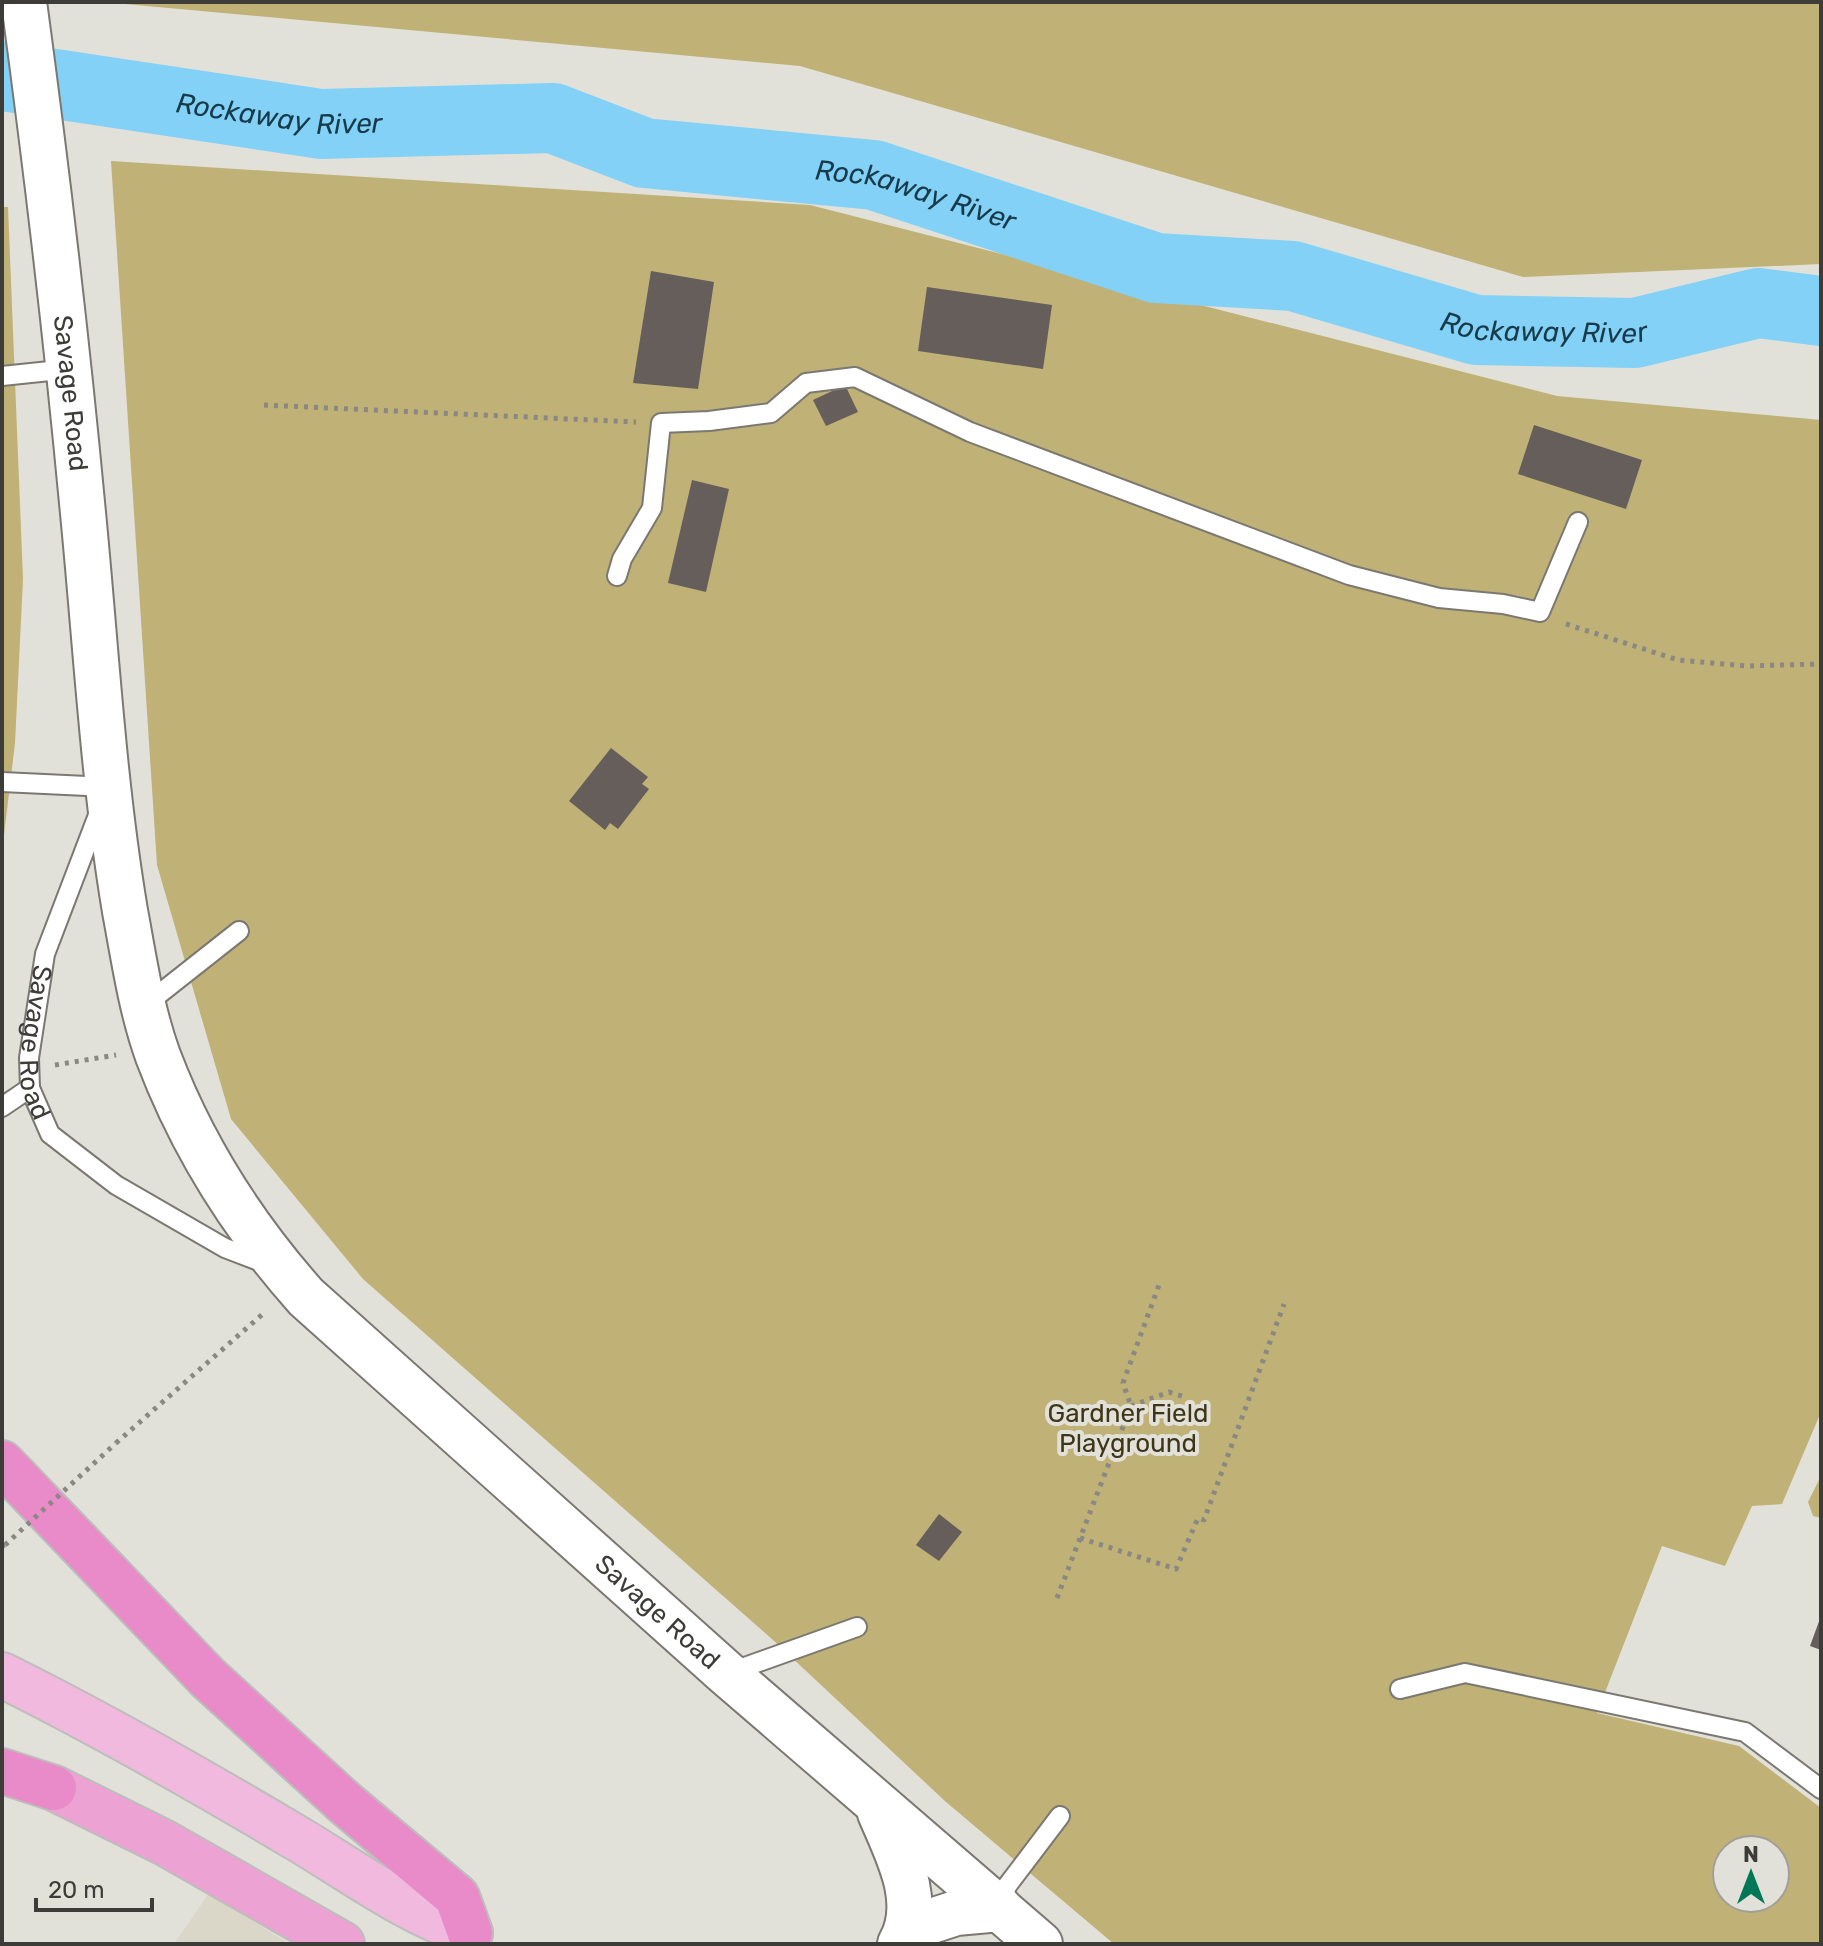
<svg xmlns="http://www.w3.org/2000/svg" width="1823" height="1946" viewBox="0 0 1823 1946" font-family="Rubik,sans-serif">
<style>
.built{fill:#dbd7c8}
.green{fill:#c0b177;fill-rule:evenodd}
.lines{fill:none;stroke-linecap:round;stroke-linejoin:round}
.river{stroke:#83d1f6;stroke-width:70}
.building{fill:#655e5b}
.service-casing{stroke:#7a7871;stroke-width:22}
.tertiary-casing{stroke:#7a7871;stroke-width:48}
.primary-casing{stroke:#bdbdbc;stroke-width:48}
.trunk-casing{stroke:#bdbdbc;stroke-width:48}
.motorway-casing{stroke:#bdbdbc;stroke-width:48}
.path{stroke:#898883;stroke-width:5;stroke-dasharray:4 6;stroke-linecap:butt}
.service{stroke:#fff;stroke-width:18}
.tertiary{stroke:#fff;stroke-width:44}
.primary{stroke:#f1b9de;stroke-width:44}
.trunk{stroke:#eca2d3;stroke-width:44}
.motorway{stroke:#e88bc8;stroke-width:44}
.path-bridge{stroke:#898883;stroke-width:5;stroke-dasharray:4 6;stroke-linecap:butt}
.labels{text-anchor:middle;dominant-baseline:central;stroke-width:8;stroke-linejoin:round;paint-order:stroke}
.street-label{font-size:26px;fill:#3d3c39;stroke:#e2e1d9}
.park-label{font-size:26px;fill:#3e3616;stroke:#e2e1d9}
.water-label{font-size:28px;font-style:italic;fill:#173b4b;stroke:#e2e1d9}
</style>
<rect width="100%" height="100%" fill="#e2e1d9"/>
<path class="built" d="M209,1893L289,1944H174Z"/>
<g class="green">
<path d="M103,2H1821V264L1523,277L800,66Z"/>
<path d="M111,161L810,205L1557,396L1821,420V1412L1782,1504L1752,1506L1725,1566L1662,1546L1597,1713L1739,1746L1821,1808V1944H1114L946,1802L773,1640L363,1279L231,1119L157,865ZM1727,1850H1775V1898H1727Z"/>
<path d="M2,207H8L23,579L15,743L2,852Z"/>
<path d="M1821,1476V1518L1813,1516L1808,1502Z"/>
</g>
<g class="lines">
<path class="river" id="s1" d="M2,76L321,124L553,118L644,153L874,175L1156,268L1293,276L1476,330L1635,333L1758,303L1821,311"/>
</g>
<g class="building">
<path d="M651,271L714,282L698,389L633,383Z"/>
<path d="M927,287L1052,305L1043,369L918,351Z"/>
<path d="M845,385L858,412L826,426L813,400Z"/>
<path d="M1534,425L1642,460L1626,509L1518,474Z"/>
<path d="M692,480L729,489L706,592L668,583Z"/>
<path d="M611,748L648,777L642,784L649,789L618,829L610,823L605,830L569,801Z"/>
<path d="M939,1514L962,1532L939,1561L916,1545Z"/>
<path d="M1821,1616V1650L1810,1646Z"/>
</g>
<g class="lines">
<defs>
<g id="service">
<path d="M2,376L69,369"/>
<path d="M617,576L622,559L652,508L661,423L709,421L771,413L806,383L855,377L970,432L1349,575L1439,598L1503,604L1540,612L1578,522"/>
<path d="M2,782L108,787"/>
<path id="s2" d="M100,810L45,954L29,1058L30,1088L50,1134L116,1185L225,1248L264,1263"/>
<path d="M144,1006L239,931"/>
<path d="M2,1107L30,1088"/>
<path d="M728,1673L857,1627"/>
<path d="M1400,1689L1465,1673L1745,1732L1821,1789"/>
<path d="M1000,1909L1007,1886L1060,1816"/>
</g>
<g id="tertiary">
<path id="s3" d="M24,2C47,172 67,342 83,513C96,646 103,780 125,911C134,959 141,1009 158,1056C192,1146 242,1225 306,1297L726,1673L1040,1944"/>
<path d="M880,1813C897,1853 924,1902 900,1944"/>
<path d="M910,1928L956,1913L1000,1909"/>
</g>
<path id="primary" d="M2,1675C105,1726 206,1784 305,1843C359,1876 410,1913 470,1933"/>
<path id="trunk" d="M54,1788L165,1843L342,1944"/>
<g id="motorway">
<path d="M2,1463L208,1678L345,1803L457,1897L470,1933"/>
<path d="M2,1771L54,1788"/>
</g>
</defs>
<use href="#service" class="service-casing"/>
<use href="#tertiary" class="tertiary-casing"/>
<use href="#primary" class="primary-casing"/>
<use href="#trunk" class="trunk-casing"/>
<use href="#motorway" class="motorway-casing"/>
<g class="path">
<path d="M264,405L636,422"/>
<path d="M1566,624L1678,660L1746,666L1821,664"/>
<path d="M55,1065L116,1055"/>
<path d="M1131,1406L1169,1392L1185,1397"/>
<path d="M116,1443L265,1312"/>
<path d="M1080,1538L1176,1569L1198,1518L1204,1520L1284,1304"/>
<path d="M2,1546L5,1545"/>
<path d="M1057,1598L1131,1406L1123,1383L1159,1285"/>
</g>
<use href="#service" class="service"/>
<use href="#tertiary" class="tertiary"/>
<use href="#primary" class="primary"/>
<use href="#trunk" class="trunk"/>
<use href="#motorway" class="motorway"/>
<path class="path-bridge" d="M5,1545L116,1443"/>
</g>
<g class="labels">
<g class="street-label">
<text stroke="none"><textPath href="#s3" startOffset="394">Savage Road</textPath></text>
<text stroke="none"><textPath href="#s2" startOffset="244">Savage Road</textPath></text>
<text stroke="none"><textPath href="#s3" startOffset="1820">Savage Road</textPath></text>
</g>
<g class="park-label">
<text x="1128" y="1413">Gardner Field<tspan x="1128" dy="30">Playground</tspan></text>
</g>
<g class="water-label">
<text stroke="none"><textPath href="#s1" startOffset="280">Rockaway River</textPath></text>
<text stroke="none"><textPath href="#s1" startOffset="928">Rockaway River</textPath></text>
<text stroke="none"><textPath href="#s1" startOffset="1576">Rockaway River</textPath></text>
</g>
</g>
<rect width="1823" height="1946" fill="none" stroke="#3d3c39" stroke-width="8"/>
<g transform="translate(1751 1874)"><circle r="38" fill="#e2e1d9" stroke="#a09f99" stroke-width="2"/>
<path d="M0-6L14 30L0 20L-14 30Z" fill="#007855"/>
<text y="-12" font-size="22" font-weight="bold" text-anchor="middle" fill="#3d3c39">N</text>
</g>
<path d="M36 1898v12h116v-12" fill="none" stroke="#3d3c39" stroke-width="4"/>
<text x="48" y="1898" font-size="24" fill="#3d3c39" stroke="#e2e1d9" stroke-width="6" paint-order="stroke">20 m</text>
</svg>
